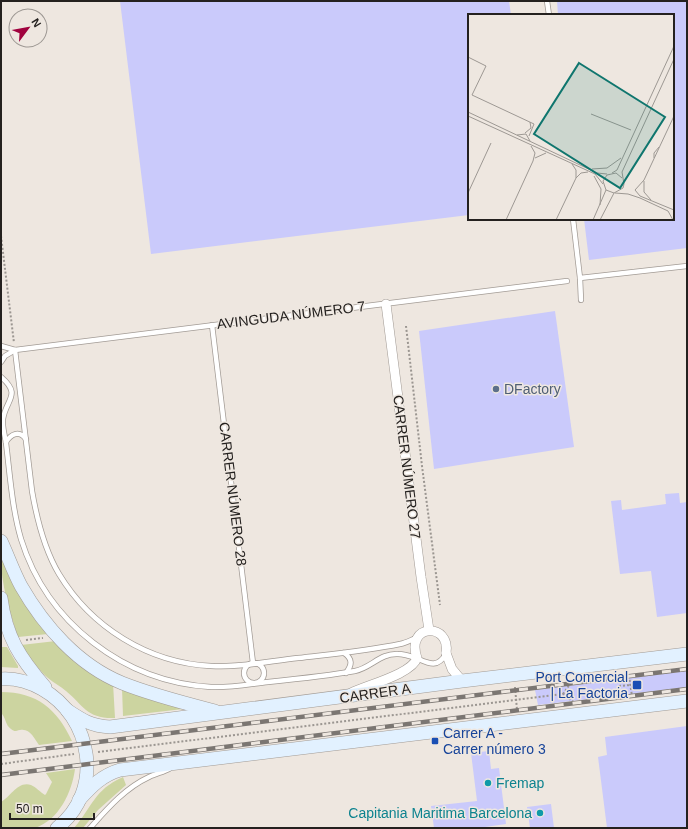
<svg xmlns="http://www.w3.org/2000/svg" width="688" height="829" viewBox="0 0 688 829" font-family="Helvetica,sans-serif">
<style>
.green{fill:#ccd4a0}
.building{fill:#cacafb}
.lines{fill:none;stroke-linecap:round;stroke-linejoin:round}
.lane-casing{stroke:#a29b95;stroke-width:6}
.street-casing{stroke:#a29b95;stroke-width:10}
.secondary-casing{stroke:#a29b95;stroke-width:14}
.path{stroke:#9b9691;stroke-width:2;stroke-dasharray:2 2;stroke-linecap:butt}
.lane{stroke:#fff;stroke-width:4.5}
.street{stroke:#fff;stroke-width:9}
.secondary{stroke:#e2f1ff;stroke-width:13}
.rail-casing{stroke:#7b7672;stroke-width:4.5}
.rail{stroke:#eee7e0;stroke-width:3;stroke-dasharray:9;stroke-linecap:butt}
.service-dot{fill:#5c6f8a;stroke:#eee7e0;stroke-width:1.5}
.transit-dot{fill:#1a4fb4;stroke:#eee7e0;stroke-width:1.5}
.culture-dot{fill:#0f9aa8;stroke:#eee7e0;stroke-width:1.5}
.labels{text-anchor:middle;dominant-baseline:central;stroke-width:3;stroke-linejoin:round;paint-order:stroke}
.street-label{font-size:14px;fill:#24211f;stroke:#eee7e0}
.service-label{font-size:14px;fill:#4e5e75;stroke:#eee7e0;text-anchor:start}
.transit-label{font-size:14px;fill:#164399;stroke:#eee7e0;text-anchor:end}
.culture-label{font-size:14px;fill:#0d838f;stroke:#eee7e0;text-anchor:start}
.inset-road{fill:none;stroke:#9d9893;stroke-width:1}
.view{fill:#0f766e;fill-opacity:0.15;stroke:#0f766e;stroke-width:2}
.inset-edge{fill:none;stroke:#24211f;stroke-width:2}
</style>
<rect width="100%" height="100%" fill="#eee7e0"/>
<g class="green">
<path d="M1,557L48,634L18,637C9,611 1,584 1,557Z"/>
<path d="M56,641L113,683L115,718C87,719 84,706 66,691C60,686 54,683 48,678C37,668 29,657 21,645Z"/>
<path d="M1,647H7L18,666V668L1,667Z"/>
<path d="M122,688L183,709L123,716Z"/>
<path d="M1,692C37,692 57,709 72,741L39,745C34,738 30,728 20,730C15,731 15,732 11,729C5,725 6,717 1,713Z"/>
<path d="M75,769C72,792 59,820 35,828C27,829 10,828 1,828V802C11,797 17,781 31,785C36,787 40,792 45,795L46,794L52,782L46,773Z"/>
<path d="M123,777L126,785L98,810L83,828H74C93,806 94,790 123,777Z"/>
</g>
<g class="building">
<path d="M120,1H509L511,15H469V215L151,254Z"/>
<path d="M557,1H687V248L589,260L584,219H673V15H558Z"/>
<path d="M555,311L574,447L434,469L419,331Z"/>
<path d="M679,493L680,503L687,502V613L657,617L651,571L620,574L611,501L621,500L622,510L666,504L665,494Z"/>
<path d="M687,671V687L538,705L535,690Z"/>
<path d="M687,726V828H607L598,757L607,755L605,737Z"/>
<path d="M489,751L491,769L499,768L506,824L478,828H434L431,806L477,801L471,753Z"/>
<path d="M551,804L554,828H530L527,807Z"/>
</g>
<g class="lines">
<defs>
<g id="lane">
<path d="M547,1L549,15"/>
<path d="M573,219L580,278L687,266"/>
<path d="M580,278L581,300"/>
<path d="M212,325L253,663"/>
<path d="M1,346L15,350"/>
<path d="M15,350L32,491C37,520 44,549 59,574C91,627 148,663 211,666C238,668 270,661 298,658C332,654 366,651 400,644C406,643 411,640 416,638"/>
<path d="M1,362L5,356L15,350L567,281"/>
<path d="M1,377C22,395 6,399 3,419C2,427 5,436 6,443C10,475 12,508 21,539C47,623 124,682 211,687C230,688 250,684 268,682C297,679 326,676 355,671C371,668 380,653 398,654C404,654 410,656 416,658C428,663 437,669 446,654"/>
<path d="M6,442C11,434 19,430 26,439"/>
<path d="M344,653C353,659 352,665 346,673"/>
<circle cx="254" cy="673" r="10"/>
<path d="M90,828C107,809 125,788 149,777C155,774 163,772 169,769"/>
</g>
<g id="street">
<path d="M386,304L421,577L429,630"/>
<path d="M446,653L452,669L462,681"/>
<path d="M351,693C367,685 412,674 417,658C405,623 451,622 446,653"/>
</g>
<g id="secondary">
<path d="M1,541C8,556 13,571 21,586C44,626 78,665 122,683C152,695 184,703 215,711"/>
<path d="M1,598C6,637 20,658 45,687"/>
<path d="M1,679C16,678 29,682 42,689C92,717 105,790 57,828"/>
<path d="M67,710C82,720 91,726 110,727L462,681L687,654"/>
<path d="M79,800C91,787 102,775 120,770L687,701"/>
</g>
</defs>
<use href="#lane" class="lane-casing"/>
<use href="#street" class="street-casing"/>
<use href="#secondary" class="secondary-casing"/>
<g class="path">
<path d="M1,236L14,343"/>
<path d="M406,326L422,466L440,605"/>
<path d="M26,640L43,638"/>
<path d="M629,676L632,696"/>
<path d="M619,686L631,685"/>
<path d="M515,687L517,710"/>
<path d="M631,687L642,686"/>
<path d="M563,694L572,681H575"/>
<path d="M98,752L563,694L575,703"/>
<path d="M1,764L74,754"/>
</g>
<use href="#lane" class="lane"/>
<use href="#street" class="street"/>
<use href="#secondary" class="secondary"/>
<defs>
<g id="rail">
<path d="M1,754L687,669"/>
<path d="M1,775L687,689"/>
</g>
</defs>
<use href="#rail" class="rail-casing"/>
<use href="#rail" class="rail"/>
</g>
<circle class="service-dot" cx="496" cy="389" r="4"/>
<g class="transit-dot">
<rect x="632" y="680" width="10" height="10" rx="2"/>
<rect x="431" y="737" width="8" height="8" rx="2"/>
</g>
<g class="culture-dot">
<circle cx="488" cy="783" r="4"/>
<circle cx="540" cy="813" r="4"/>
</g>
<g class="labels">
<g class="street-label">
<text transform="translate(291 315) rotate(-7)">AVINGUDA NÚMERO 7</text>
<text transform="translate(407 467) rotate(83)">CARRER NÚMERO 27</text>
<text transform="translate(233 494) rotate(83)">CARRER NÚMERO 28</text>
<text transform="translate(375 693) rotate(-8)">CARRER A</text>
</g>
<g class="service-label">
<text x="504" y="389">DFactory</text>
</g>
<g class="transit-label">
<text x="628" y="677">Port Comercial<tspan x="628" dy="16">| La Factoria</tspan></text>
<text x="443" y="733" text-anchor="start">Carrer A -<tspan x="443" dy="16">Carrer número 3</tspan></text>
</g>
<g class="culture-label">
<text x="496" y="783">Fremap</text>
<text x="532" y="813" text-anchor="end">Capitania Maritima Barcelona</text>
</g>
</g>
<g transform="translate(468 14)">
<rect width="206" height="206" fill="#eee7e0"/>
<path class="inset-road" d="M0,43L18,52L4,81L66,110L61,122M0,98L129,159L139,160M123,100L163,116M0,102L127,160L135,170M206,102L176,166L167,176L172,182L206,196M57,119L63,114L62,108M49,121L58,120L62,127M63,132L67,139L65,147M67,144L78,139M186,144V139L191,133M104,150L108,156V164M124,155L139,154L153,144M144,159L149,156L206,32M126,162L133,175L132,191M108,164L113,159L120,158M154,164L148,159L139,161L135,167L138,176L146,179L155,174L156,170L154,158L206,45M176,167V178L183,186M0,179L23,129M147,179L160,180L172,184L200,197L205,206M38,206L65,147M88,206L108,164M125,206L138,176M132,206L146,179"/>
<path class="view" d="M111,49L197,103L152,174L66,120Z"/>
<rect width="206" height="206" class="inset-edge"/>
</g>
<rect width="688" height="829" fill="none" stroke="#24211f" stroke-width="4"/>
<g transform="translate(28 28) rotate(58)"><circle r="19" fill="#eee7e0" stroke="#9d9893"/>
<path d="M0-3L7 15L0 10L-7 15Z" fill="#a0023e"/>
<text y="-6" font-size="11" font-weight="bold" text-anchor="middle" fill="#24211f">N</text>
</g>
<path d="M10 813v6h84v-6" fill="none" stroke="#24211f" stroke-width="2"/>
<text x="16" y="813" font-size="12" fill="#24211f" stroke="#eee7e0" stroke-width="3" paint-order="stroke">50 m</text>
</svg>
